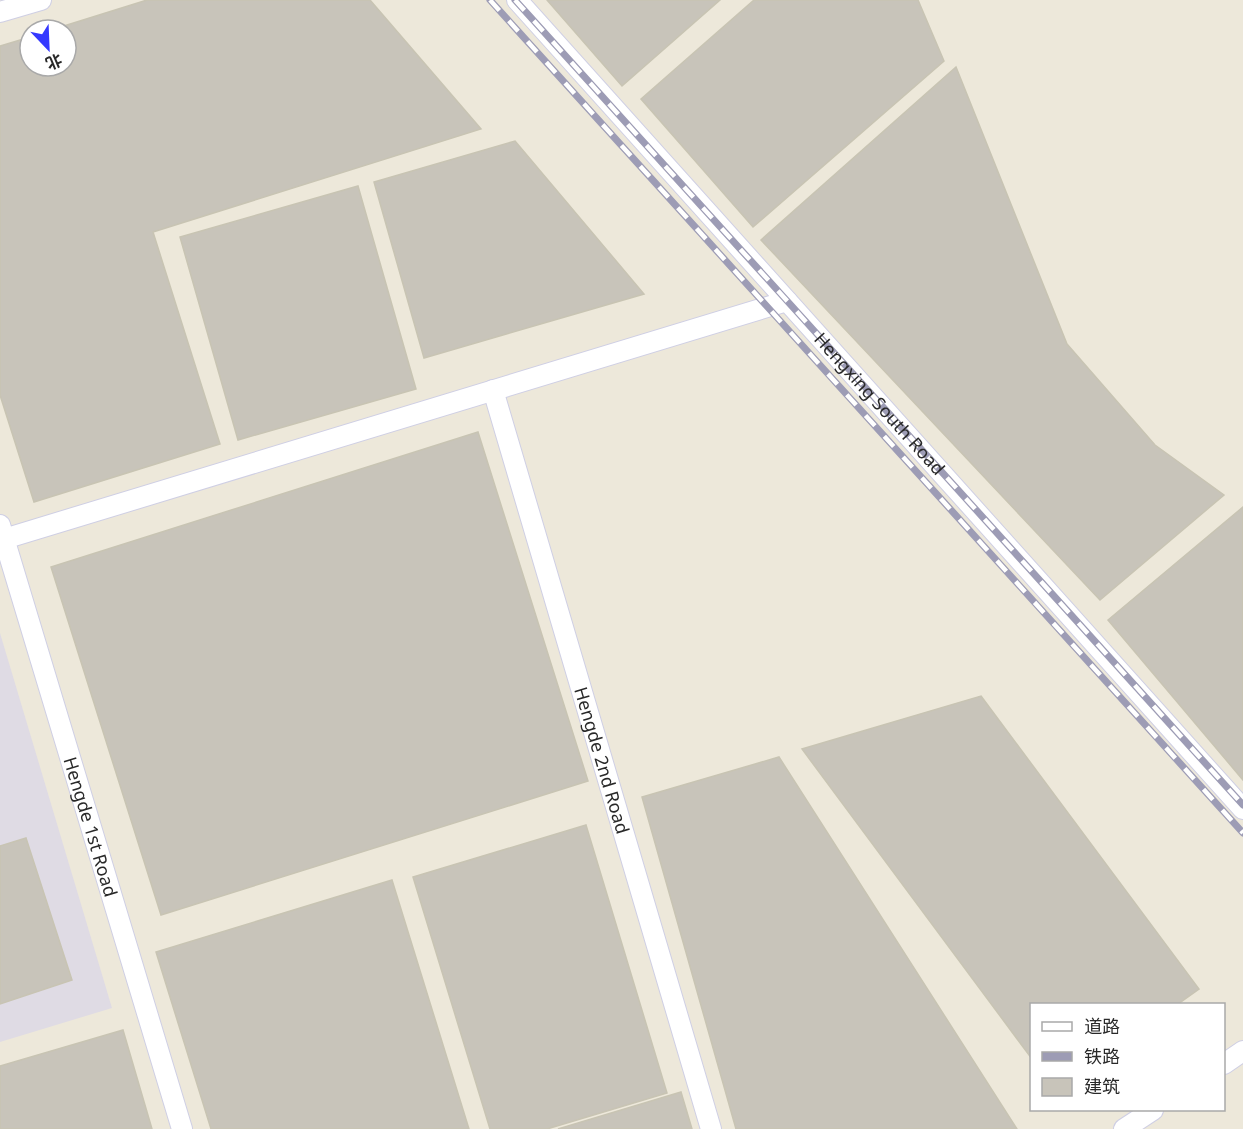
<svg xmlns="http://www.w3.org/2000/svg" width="1243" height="1129" viewBox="0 0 1243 1129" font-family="'Noto Sans','Noto Sans SC',sans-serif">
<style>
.industrial{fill:#dfdbe4}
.building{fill:#c8c4ba;stroke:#c8c4b3;stroke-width:1.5}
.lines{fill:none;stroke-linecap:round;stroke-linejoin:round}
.street-casing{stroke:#cfcfe4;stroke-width:22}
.street{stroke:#fff;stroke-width:20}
.rail-casing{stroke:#9d9cb5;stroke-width:7}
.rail{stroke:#fff;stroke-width:4.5;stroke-dasharray:14;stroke-linecap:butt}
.labels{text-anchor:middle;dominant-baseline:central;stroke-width:5;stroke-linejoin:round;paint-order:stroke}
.street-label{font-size:18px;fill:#292929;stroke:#fff}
</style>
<rect width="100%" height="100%" fill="#ede8da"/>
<path class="industrial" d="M0,633L112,1008L0,1042Z"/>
<g class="building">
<path d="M147,0H370L481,129L153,232L220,444L34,502L0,395V46L30,37V66H66V30H51Z"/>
<path d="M547,0H720L622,86Z"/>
<path d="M754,0H918L944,61L753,227L641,99Z"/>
<path d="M956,67L1067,344L1155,445L1224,495L1100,600L761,240Z"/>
<path d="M515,141L644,294L424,358L374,182Z"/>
<path d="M358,186L416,389L238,440L180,237Z"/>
<path d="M478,432L588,781L161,915L51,567Z"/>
<path d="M1243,507V780L1108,620Z"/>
<path d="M981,696L1199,989L1178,1004H1032V1059L802,749Z"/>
<path d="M779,757L1017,1129H736L642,797Z"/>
<path d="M586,825L667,1093L547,1129H490L413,877Z"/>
<path d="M26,838L72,980L0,1004V846Z"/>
<path d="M392,880L469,1129H211L156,952Z"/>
<path d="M123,1030L152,1129H0V1066Z"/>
<path d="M681,1092L692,1129H558Z"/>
</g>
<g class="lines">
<defs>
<g id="street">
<path d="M517,0L1243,809"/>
<path d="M0,12L41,0"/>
<path id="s1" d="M493,390L711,1129"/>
<path id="s2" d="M0,525L182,1129"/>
<path d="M4,539L787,301"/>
<path d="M1224,1064L1243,1051"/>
<path d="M1124,1129L1153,1110"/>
</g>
</defs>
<use href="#street" class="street-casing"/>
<use href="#street" class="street"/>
<defs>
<g id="rail">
<path d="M490,0L1243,833"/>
<path id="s3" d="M515,0L1243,805"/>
</g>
</defs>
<use href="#rail" class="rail-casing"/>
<use href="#rail" class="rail"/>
</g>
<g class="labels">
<g class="street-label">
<text stroke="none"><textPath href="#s3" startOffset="544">Hengxing South Road</textPath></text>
<text stroke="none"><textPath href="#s1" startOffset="386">Hengde 2nd Road</textPath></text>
<text stroke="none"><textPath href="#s2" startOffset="315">Hengde 1st Road</textPath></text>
</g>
</g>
<rect x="1030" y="1003" width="195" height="108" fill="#ffffff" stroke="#a9a9a9" stroke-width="1.5"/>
<rect x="1042" y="1022" width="30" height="9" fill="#ffffff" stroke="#a9a9a9" stroke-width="1.5"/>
<text x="1084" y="1033" font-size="18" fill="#292929">道路</text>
<rect x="1042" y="1052" width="30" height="9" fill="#9d9cb5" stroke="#a9a9a9" stroke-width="1.5"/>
<text x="1084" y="1063" font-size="18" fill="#292929">铁路</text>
<rect x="1042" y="1078" width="30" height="18" fill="#c8c4ba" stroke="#a9a9a9" stroke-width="1.5"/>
<text x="1084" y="1093" font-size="18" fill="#292929">建筑</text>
<g transform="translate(48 48) rotate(157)"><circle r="28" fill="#ffffff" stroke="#a9a9a9" stroke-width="1.5"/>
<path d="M0-4.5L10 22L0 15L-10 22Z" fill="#3539ff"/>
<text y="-9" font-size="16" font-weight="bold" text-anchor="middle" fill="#292929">北</text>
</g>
</svg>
